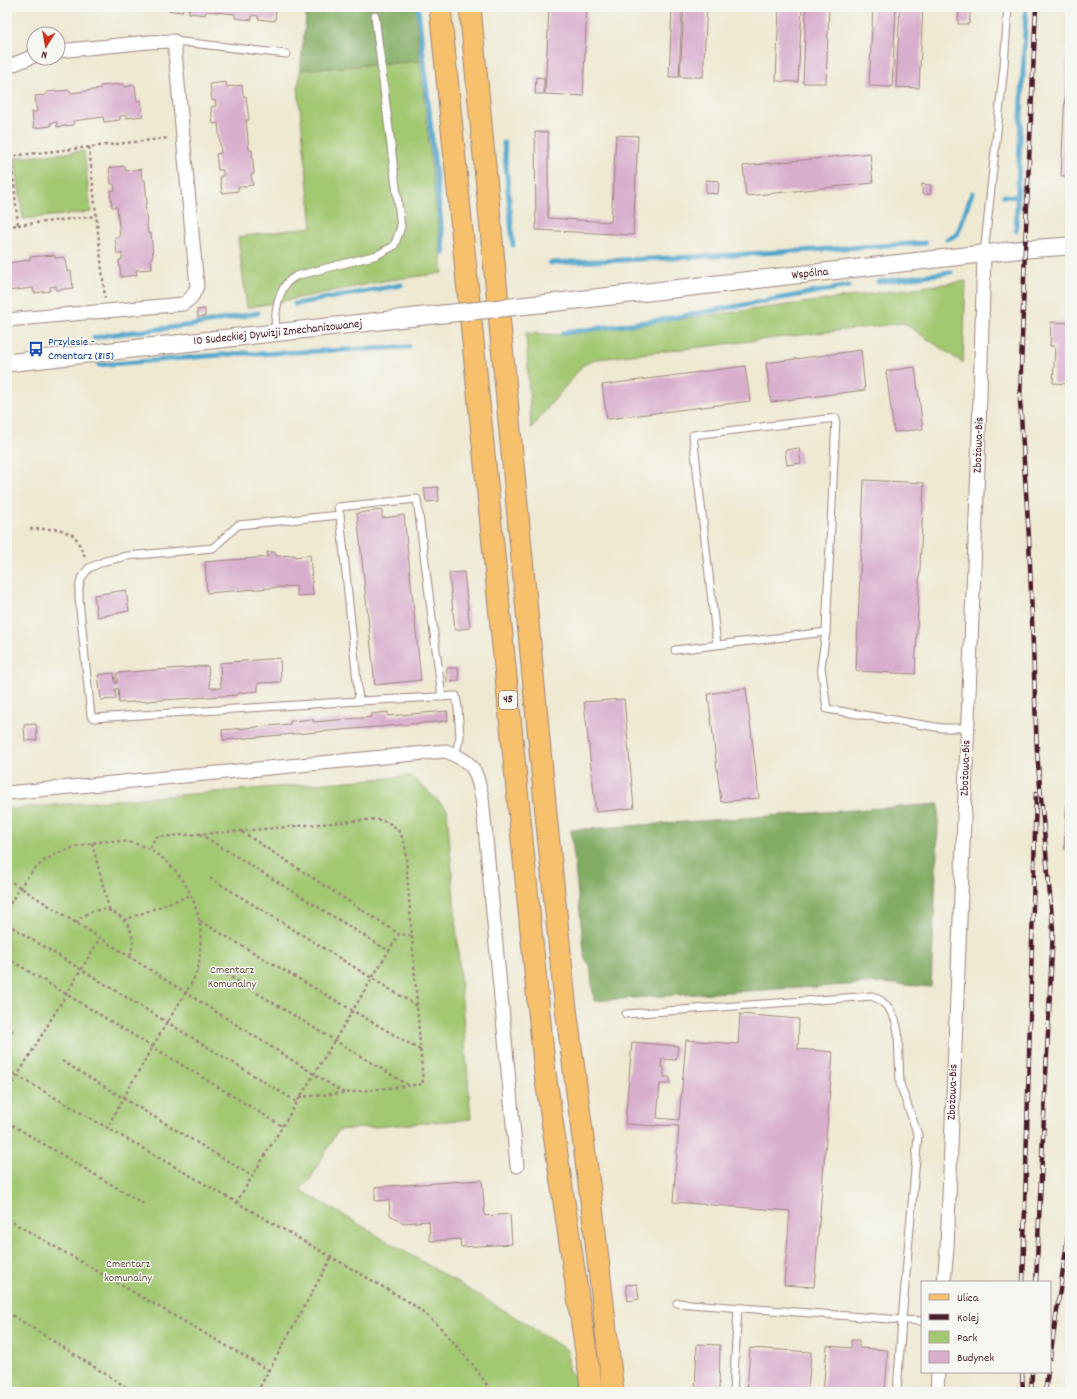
<svg xmlns="http://www.w3.org/2000/svg" width="1077" height="1399" viewBox="0 0 1077 1399" font-family="Dekko,sans-serif">
<style>
.green{fill:#a3c872;stroke:#76744e}
.forest{fill:#82ac64;stroke:#666648}
.lines{fill:none;stroke-linecap:round;stroke-linejoin:round}
.stream{stroke:#4da4ca;stroke-width:5}
.building{fill:#d9aecd}
.service-casing{stroke:#9c847e;stroke-width:9}
.minor-casing{stroke:#9c847e;stroke-width:15}
.tertiary-casing{stroke:#9c847e;stroke-width:19}
.primary-casing{stroke:#9c847e;stroke-width:23}
.path{stroke:#9c847e;stroke-width:2.5;stroke-dasharray:3 3;stroke-linecap:butt}
.service{stroke:#fff;stroke-width:7}
.minor{stroke:#fff;stroke-width:13}
.tertiary{stroke:#fff;stroke-width:17}
.primary{stroke:#f7c06c;stroke-width:21}
.rail-casing{stroke:#4a1f2b;stroke-width:4.5}
.rail{stroke:#f6f6f2;stroke-width:3;stroke-dasharray:9;stroke-linecap:butt}
.tertiary-bridge-casing{stroke:#9c847e;stroke-width:19;stroke-linecap:butt}
.tertiary-bridge{stroke:#fff;stroke-width:17}
.labels{text-anchor:middle;dominant-baseline:central;stroke-width:3;stroke-linejoin:round;paint-order:stroke}
.shield{fill:#f6f6f2;stroke:#7e6067;stroke-width:1}
.shield-label{font-size:11px;font-weight:bold;fill:#4a1f2b}
.street-label{font-size:12px;fill:#4a1f2b;stroke:#f6f6f2}
.transit-label{font-size:12px;fill:#164399;stroke:#f6f6f2;text-anchor:start}
.park-label{font-size:12px;fill:#655240;stroke:#f6f6f2}
</style>
<rect width="100%" height="100%" fill="#f6f6f2"/>
<filter id="ink" filterUnits="userSpaceOnUse"><feTurbulence type="fractalNoise" baseFrequency=".025" numOctaves="2"/><feDisplacementMap in="SourceGraphic" scale="8" xChannelSelector="R" yChannelSelector="G"/><feConvolveMatrix kernelMatrix="1 2 1 2 8 2 1 2 1" color-interpolation-filters="sRGB"/></filter>
<filter id="wash" filterUnits="userSpaceOnUse"><feTurbulence type="fractalNoise" baseFrequency=".012" numOctaves="4" result="noise"/><feDisplacementMap in="SourceGraphic" scale="16" xChannelSelector="R" yChannelSelector="G"/><feGaussianBlur stdDeviation="0.9" result="paint"/><feColorMatrix in="noise" values="0 0 0 0 0 0 0 0 0 0 0 0 0 0 0 0 0 1.4 0 .05"/><feComposite in="paint" operator="in"/></filter>
<g filter="url(#wash)">
<rect width="100%" height="100%" fill="#efe9d2"/>
<g class="green">
<path d="M420,61L443,273L389,280L247,308L238,237L312,227L298,88L300,70Z"/>
<path d="M84,151L91,212L23,219L15,158Z"/>
<path d="M966,281L963,363L904,323L598,359L583,365L531,428L526,333L563,335Z"/>
<path d="M411,776L447,809L471,1119L338,1130L309,1181L299,1189L522,1321L568,1351V1371L578,1379L579,1392H7V809Z"/>
</g>
<g class="forest">
<path d="M307,7H416L420,61L300,70Z"/>
<path d="M939,804L931,987L881,983L646,997L594,1001L590,965L585,960L571,830Z"/>
</g>
<g class="lines">
<g class="stream">
<path d="M418,7L444,253"/>
<path d="M504,143L513,245"/>
<path d="M1004,196L1017,197"/>
<path d="M1016,230L1026,7"/>
<path d="M947,239L957,235L972,193"/>
<path d="M550,263L715,256L925,243"/>
<path d="M878,282L951,272"/>
<path d="M295,304L401,285"/>
<path d="M563,333L660,320L849,286"/>
<path d="M94,338L108,335L193,325L258,313"/>
<path d="M99,365L245,353L255,354L409,347"/>
</g>
</g>
<g id="blocks">
<g class="building">
<path d="M166,7H276L275,21L258,19V16L252,15V20L235,18V14L206,11L205,15L189,13V9L183,8L182,12L166,10Z"/>
<path d="M549,7H587L583,96L545,94Z"/>
<path d="M672,7H682L679,77H669Z"/>
<path d="M684,7H707L703,77H680Z"/>
<path d="M779,7H802L798,82L776,81Z"/>
<path d="M806,7H829L826,83H803Z"/>
<path d="M873,7H896L892,87L869,86Z"/>
<path d="M900,7H923L919,88L896,87Z"/>
<path d="M959,7H971L969,24H958Z"/>
<path d="M1069,9H1070V176H1061Z"/>
<path d="M536,77L544,78V94H535Z"/>
<path d="M226,82L227,87L242,85L243,96H246L249,120H246L249,150H252L254,174H251L253,185L238,187V191L222,193L220,176H223V170H218L216,154L221,153L218,123L213,124L211,107L216,106L215,100L212,101L210,84Z"/>
<path d="M124,84V87L135,85L137,101L141,100L143,116L126,118V115L120,116V120L104,122L103,117L73,121L74,125L57,127V122L50,123L51,126L34,128L32,112H37L35,96L46,95V92L70,90V93L100,89V86Z"/>
<path d="M535,132H548V218L611,222L616,135L638,136L633,235L536,230Z"/>
<path d="M870,153L873,183L746,196L743,166Z"/>
<path d="M125,166V171L141,169L142,180H145L147,203L145,204L148,234L151,233L153,257L151,258L152,269L136,270L137,275L121,277L119,260H122V253L117,254L115,237H120L117,207H112L110,191L115,190L114,184H111L109,168Z"/>
<path d="M706,180L719,181L718,194L706,193Z"/>
<path d="M922,184L931,185L930,194H922Z"/>
<path d="M54,255L55,258L65,257L67,272L71,271L73,288L56,290V286L50,287V291L34,293L33,288L7,291V263L30,260V257Z"/>
<path d="M205,309V316L198,317L197,310Z"/>
<path d="M1051,322L1070,323L1069,384L1053,383L1055,346H1050Z"/>
<path d="M861,350L865,390L771,402L766,363Z"/>
<path d="M745,366L750,401L607,419L602,385Z"/>
<path d="M915,367L923,429L894,432L886,371Z"/>
<path d="M799,448L801,463L787,465L785,450Z"/>
<path d="M864,480L924,483L915,674L856,671Z"/>
<path d="M438,487L439,501L426,502L424,488Z"/>
<path d="M382,510V518L404,515L421,680L375,685L357,513Z"/>
<path d="M267,552H275L276,556L295,555V557L310,555L313,595L297,596L296,586L207,593L205,562L268,557Z"/>
<path d="M464,572L470,628L455,630L449,573Z"/>
<path d="M126,590L129,611L97,617L94,595Z"/>
<path d="M280,658L281,682L258,683V691L238,693V695L119,703L118,688L115,689L116,699L101,700L98,675L114,673L115,683H117V673L208,666L210,688H221L220,663Z"/>
<path d="M447,668H458L459,681L447,682Z"/>
<path d="M746,688L759,798L721,802L708,694Z"/>
<path d="M624,699L634,808L596,812L584,702Z"/>
<path d="M447,711L448,721L223,740L222,730L290,724V721L313,719V722L371,717V714L388,712V716Z"/>
<path d="M36,724L37,740L25,741L24,725Z"/>
<path d="M1067,796H1070V850L1064,849Z"/>
<path d="M740,1014L799,1019L798,1049L833,1052L814,1287L784,1285L790,1211L673,1202L679,1126L656,1125V1126L625,1124L632,1042L678,1046L676,1060L662,1059L661,1067H664V1077H670V1084H660L657,1118L679,1120L686,1040L738,1044Z"/>
<path d="M482,1180L485,1216L510,1214L512,1244L461,1247L460,1239L430,1241L429,1221L404,1223L390,1215L389,1200L375,1201V1187Z"/>
<path d="M637,1284L639,1299L628,1301L626,1285Z"/>
<path d="M851,1340H859V1348L888,1350L885,1392H823L827,1346L851,1348Z"/>
<path d="M697,1344L720,1345L719,1392H695Z"/>
<path d="M750,1348L811,1352L808,1392H747Z"/>
</g>
</g>
</g>
<g filter="url(#ink)">
<use href="#blocks" fill-opacity="0" stroke="#9c847e" stroke-width="1"/>
<g class="lines">
<defs>
<g id="service">
<path d="M174,41L286,54"/>
<path d="M984,254L1004,66L1008,7"/>
<path d="M275,333C275,317 276,298 286,284C288,281 293,278 296,276L377,255L394,246L401,227L375,16"/>
<path d="M340,515L338,507L417,499L442,697"/>
<path d="M826,632L821,667L827,709L942,728H968"/>
<path d="M675,650L826,632L836,418L693,435L717,645"/>
<path d="M359,701L340,515L238,525L213,548L127,556L105,561L89,568L85,573L81,579L79,588V599L91,716L94,718L359,701L456,696L458,708L460,737L455,755"/>
<path d="M626,1014L872,996L880,1000L888,1007L895,1019L898,1032L900,1084L918,1135L902,1320L677,1303"/>
<path d="M733,1392L738,1307"/>
<path d="M897,1392L902,1320L922,1321"/>
</g>
<g id="minor">
<path d="M7,67L34,56"/>
<path d="M7,320L183,304C191,299 194,295 197,286L174,41L149,42L58,51"/>
<path d="M7,793L446,751C475,764 475,767 482,797L517,1166"/>
<path d="M944,1282L947,1248L978,466L984,254"/>
<path d="M937,1392L938,1372"/>
</g>
<g id="tertiary">
<path d="M550,303L1025,249L1070,246"/>
<path d="M7,363L433,315"/>
</g>
<g id="primary">
<path d="M440,7L545,1073L592,1392"/>
<path d="M470,7L547,824L565,1001L592,1207L613,1392"/>
</g>
</defs>
<use href="#service" class="service-casing"/>
<use href="#minor" class="minor-casing"/>
<use href="#tertiary" class="tertiary-casing"/>
<use href="#primary" class="primary-casing"/>
<g class="path">
<path d="M7,121L11,156"/>
<path d="M89,147L105,298"/>
<path d="M18,225L96,216"/>
<path d="M7,226L18,225L11,156L169,138"/>
<path d="M30,529H59L75,536L86,559"/>
<path d="M242,832L399,934"/>
<path d="M200,834L389,951"/>
<path d="M92,843L110,912"/>
<path d="M210,878L417,1006"/>
<path d="M7,879L344,1093L423,1084L405,845C399,828 394,823 376,819L241,831L156,837L149,850"/>
<path d="M7,909C18,890 29,870 49,858C70,845 109,837 133,843C177,855 206,906 200,950C200,955 199,962 198,968C195,979 187,990 181,1000C172,1015 162,1030 153,1046C137,1073 122,1101 107,1128"/>
<path d="M124,920L191,895"/>
<path d="M200,921L420,1050"/>
<path d="M76,923C93,902 122,907 131,932C134,941 132,949 130,957"/>
<path d="M7,924L297,1102"/>
<path d="M7,958L282,1126"/>
<path d="M221,971L408,1085"/>
<path d="M7,1027L13,1031"/>
<path d="M62,1061L252,1176"/>
<path d="M7,1070L411,1303L439,1326L473,1365L492,1392"/>
<path d="M7,1093L100,938"/>
<path d="M299,1097L344,1093"/>
<path d="M7,1122L144,1204"/>
<path d="M236,1203L399,934L412,936"/>
<path d="M7,1219L270,1371"/>
<path d="M7,1312L134,1392"/>
<path d="M257,1392L331,1258"/>
</g>
<use href="#service" class="service"/>
<use href="#minor" class="minor"/>
<use href="#tertiary" class="tertiary"/>
<use href="#primary" class="primary"/>
<defs>
<g id="rail">
<path d="M1023,1282L1036,793"/>
<path d="M1036,1282L1053,929L1037,753L1029,538L1020,400L1025,249L1036,7"/>
<path d="M1050,1358L1070,1222"/>
<path d="M1022,1372L1023,1392"/>
<path d="M1031,1392L1032,1372"/>
<path d="M1045,1392L1048,1372"/>
</g>
</defs>
<use href="#rail" class="rail-casing"/>
<use href="#rail" class="rail"/>
<defs>
<path id="tertiary-bridge" d="M433,315L550,303"/>
</defs>
<use href="#tertiary-bridge" class="tertiary-bridge-casing"/>
<use href="#tertiary-bridge" class="tertiary-bridge"/>
</g>
</g>
<defs>
<symbol id="bus-bare" viewBox="-9 -9 18 18"><path d="M-5-6H5V4H4V6H2V4H-2V6H-4V4H-5ZM-3.5-4V0h7V-4ZM-3.5 1.2v1.5H-2V1.2ZM2 1.2v1.5H3.5V1.2Z" fill="#1a4fb4" stroke="#f6f6f2" stroke-width="2.5" paint-order="stroke"/></symbol>
</defs>
<g fill-rule="evenodd">
<use href="#bus-bare" x="25" y="338" width="22" height="22"/>
</g>
<g class="labels">
<rect class="shield" x="499" y="691" width="18" height="18" rx="3"/>
<g class="shield-label">
<text x="508" y="700">45</text>
</g>
<g class="street-label">
<text transform="translate(810 274) rotate(-6)">Wspólna</text>
<text transform="translate(278 333) rotate(-6)">10 Sudeckiej Dywizji Zmechanizowanej</text>
<text transform="translate(979 445) rotate(-88)">Zbożowa-Bis</text>
<text transform="translate(966 768) rotate(-88)">Zbożowa-Bis</text>
<text transform="translate(953 1092) rotate(-88)">Zbożowa-Bis</text>
</g>
<g class="transit-label">
<text x="48" y="342">Przylesie -<tspan x="48" dy="14">Cmentarz (815)</tspan></text>
</g>
<g class="park-label">
<text x="232" y="970">Cmentarz<tspan x="232" dy="14">Komunalny</tspan></text>
<text x="128" y="1264">Cmentarz<tspan x="128" dy="14">komunalny</tspan></text>
</g>
</g>
<rect width="1077" height="1399" fill="none" stroke="#f6f6f2" stroke-width="24"/>
<rect x="921" y="1281" width="130" height="92" fill="#f6f6f2" stroke="#b1a0a2"/>
<rect x="929" y="1294" width="20" height="6" fill="#f7c06c" stroke="#b1a0a2"/>
<text x="957" y="1301" font-size="12" fill="#4a1f2b">Ulica</text>
<rect x="929" y="1314" width="20" height="6" fill="#4a1f2b" stroke="#b1a0a2"/>
<text x="957" y="1321" font-size="12" fill="#4a1f2b">Kolej</text>
<rect x="929" y="1331" width="20" height="12" fill="#a3c872" stroke="#b1a0a2"/>
<text x="957" y="1341" font-size="12" fill="#4a1f2b">Park</text>
<rect x="929" y="1351" width="20" height="12" fill="#d9aecd" stroke="#b1a0a2"/>
<text x="957" y="1361" font-size="12" fill="#4a1f2b">Budynek</text>
<g transform="translate(46 46) rotate(191)"><circle r="19" fill="#f6f6f2" stroke="#b1a0a2"/>
<path d="M0-3L7 15L0 10L-7 15Z" fill="#c8321e"/>
<text y="-6" font-size="11" font-weight="bold" text-anchor="middle" fill="#4a1f2b">N</text>
</g>
</svg>
